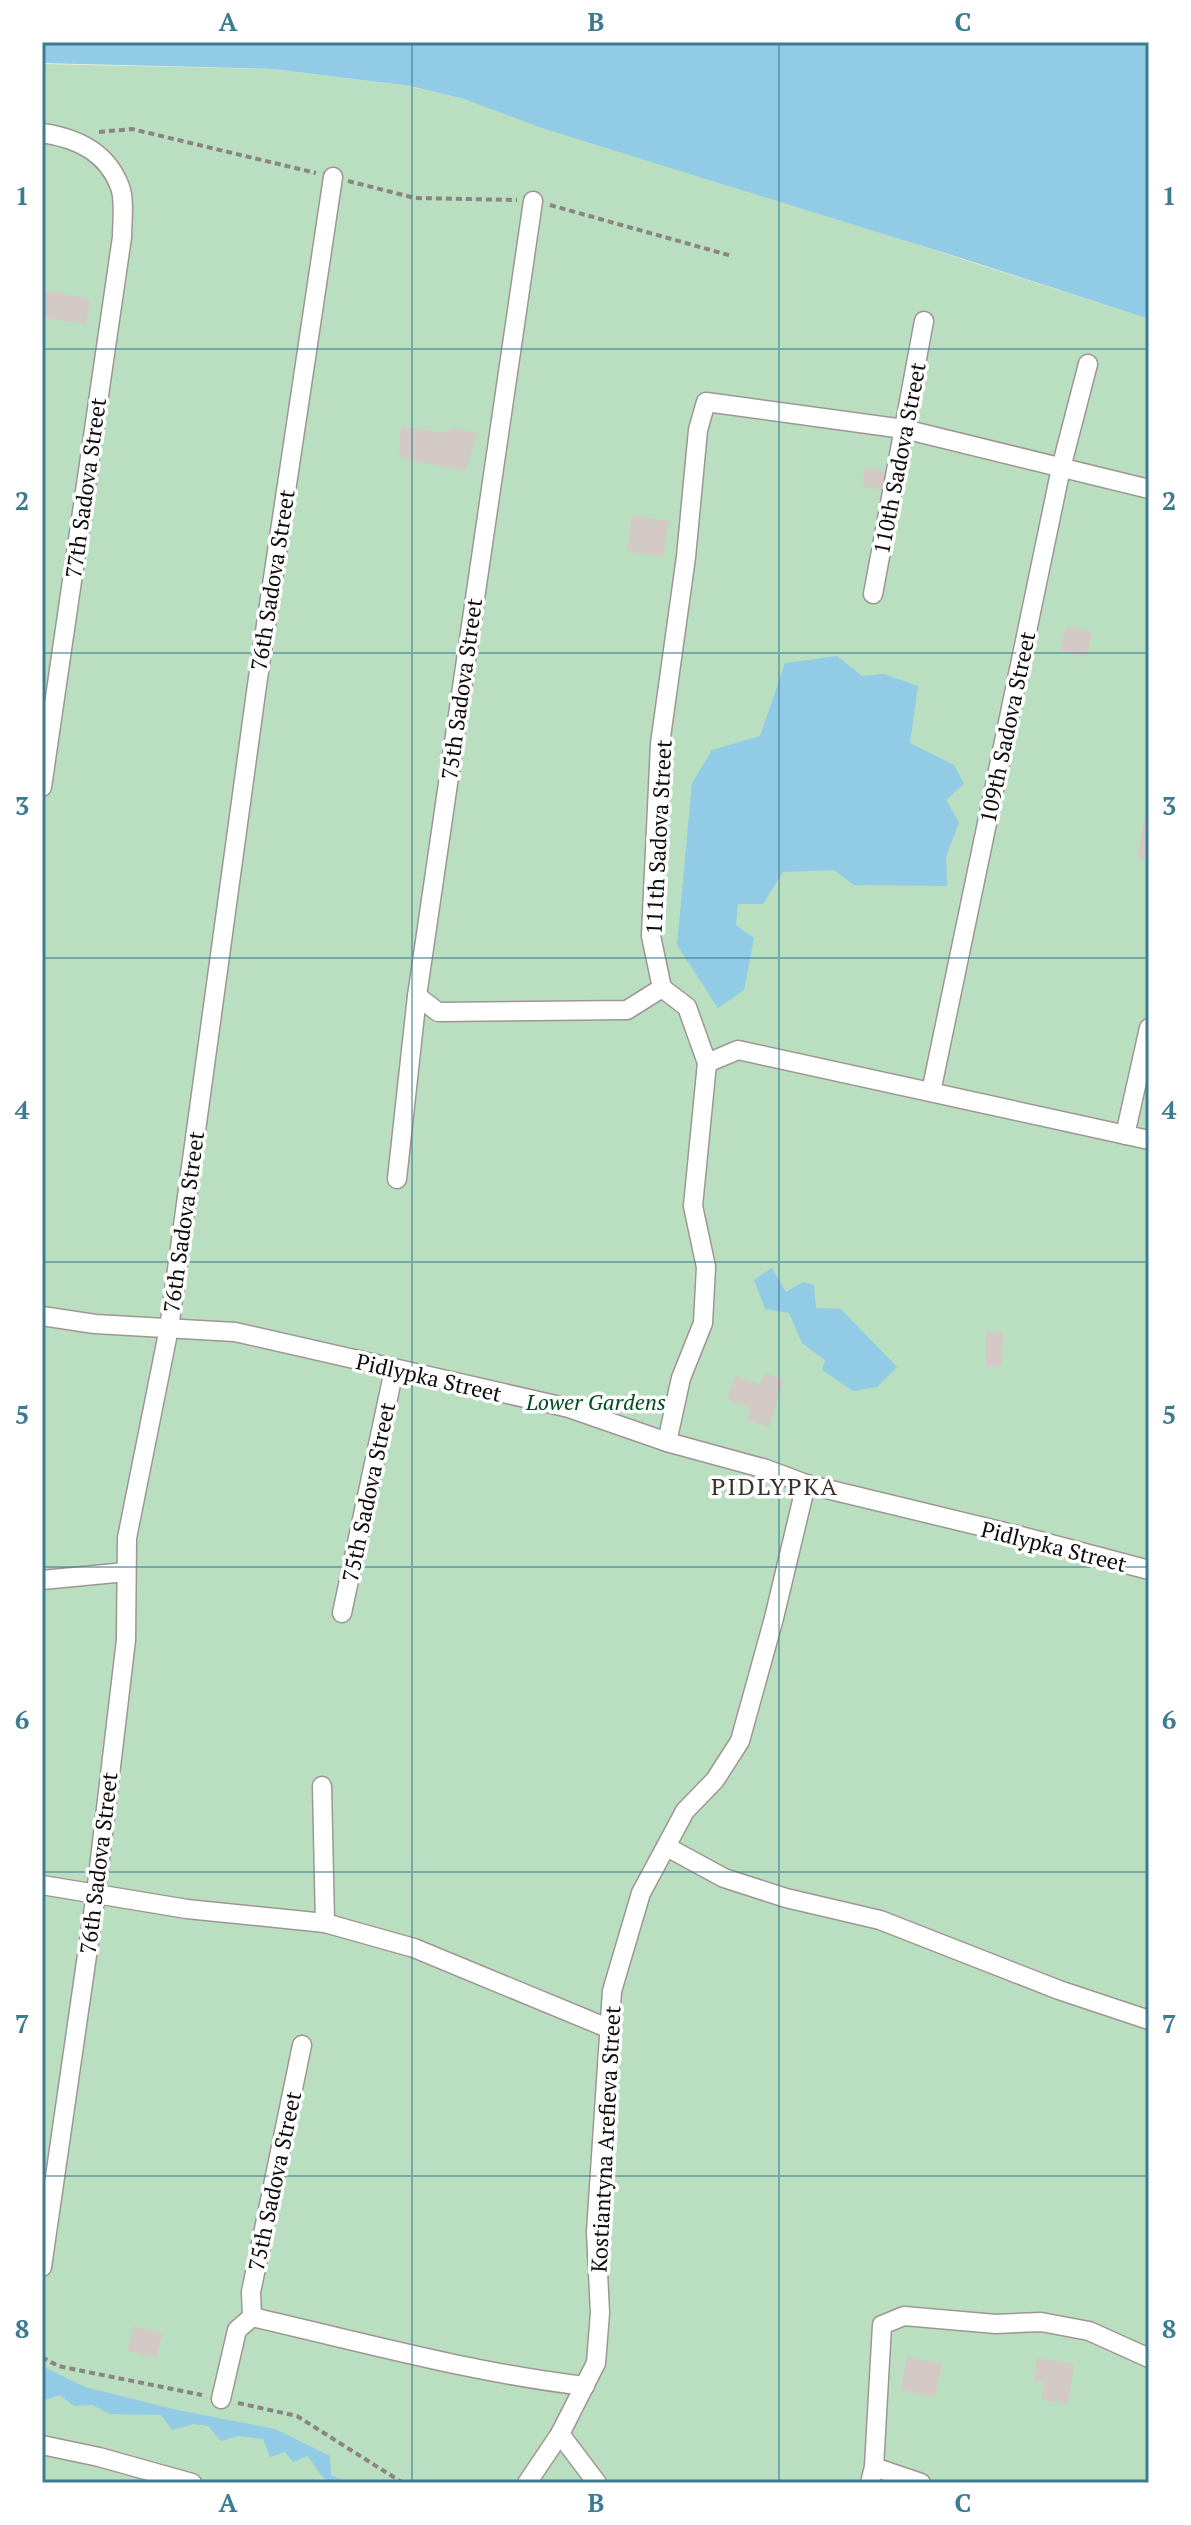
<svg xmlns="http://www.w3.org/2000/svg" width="1191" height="2525" viewBox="0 0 1191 2525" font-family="'PT Serif',serif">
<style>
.green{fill:#b9dfc0}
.water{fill:#91cbe5}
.building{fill:#d3cac6}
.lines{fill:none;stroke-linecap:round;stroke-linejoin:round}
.street-casing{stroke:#9f9693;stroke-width:21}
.path{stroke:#8b8481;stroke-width:4;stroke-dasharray:6 4;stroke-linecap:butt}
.street{stroke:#fff;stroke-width:18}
.grid{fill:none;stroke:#3d7b90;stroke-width:2;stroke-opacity:0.55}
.labels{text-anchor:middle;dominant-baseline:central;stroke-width:7;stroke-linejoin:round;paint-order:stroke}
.street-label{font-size:22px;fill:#0f0c0b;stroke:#fff}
.park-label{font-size:22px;font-style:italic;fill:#014d20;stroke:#fff}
.neighbourhood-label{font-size:24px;letter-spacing:2px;fill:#38312e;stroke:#fff}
.neatline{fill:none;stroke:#3d7b90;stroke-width:3}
.grid-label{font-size:26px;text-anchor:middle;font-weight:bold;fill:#3d7b90}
</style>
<rect width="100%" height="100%" fill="#f5ebe7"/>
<path class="green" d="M42,64L273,69L409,86L464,99L1149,319V2483H42Z"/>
<g class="water">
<path d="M42,42H1149V319L964,259L542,128L464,99L410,86L273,69L42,63Z"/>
<path d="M837,656L862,676L884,674L918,686L910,743L954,765L964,784L946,800L959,822L946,857L947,886L854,885L834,870L783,872L763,904H738L736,925L754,938L744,990L718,1008L677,945L692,783L712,750L760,736L785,663Z"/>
<path d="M772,1268L786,1292L803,1282L814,1285L816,1308L841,1309L897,1367L877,1387L853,1391L822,1370L825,1360L802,1343L789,1313L765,1309L754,1280Z"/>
<path d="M42,2366L85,2387L177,2410L275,2429L330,2456L331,2475L348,2483C321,2483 322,2476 308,2456L293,2462L285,2452L270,2457L263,2439L238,2436L221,2441L208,2426L194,2424L172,2430L161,2415L110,2414L92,2405L74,2406L60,2395L42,2401Z"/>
</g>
<g class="building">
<path d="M45,290L90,299L86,325L42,317Z"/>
<path d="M401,426L444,433L454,428L477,433L466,471L399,458Z"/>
<path d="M865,467L889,471L885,491L862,486Z"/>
<path d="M632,515L669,521L663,557L627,552Z"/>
<path d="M1066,626L1092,632L1087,657L1060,651Z"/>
<path d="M1146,810H1149V860L1137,858Z"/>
<path d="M1003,1332L1002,1366H986V1333Z"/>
<path d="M764,1373L784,1379L769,1427L747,1420L751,1407L727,1400L735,1376L760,1384Z"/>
<path d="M134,2326L163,2334L156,2358L128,2351Z"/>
<path d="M907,2357L942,2364L935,2397L901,2390Z"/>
<path d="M1037,2358L1074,2364L1068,2404L1041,2400L1044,2382L1034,2380Z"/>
</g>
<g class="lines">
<defs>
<g id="street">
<path d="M42,133C77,138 107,152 120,187C125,200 122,222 122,237L42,787"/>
<path d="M873,594L924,321"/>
<path d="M417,996L438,1012L627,1010L662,988"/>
<path d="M707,1063L738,1050L1149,1140"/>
<path d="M931,1092L1061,468L1088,364"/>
<path d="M1125,1135L1149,1028"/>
<path d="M397,1179L417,996L533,201"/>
<path d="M42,1316L95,1324L235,1332L569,1408L667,1442L766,1469L806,1484L1017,1535L1149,1570"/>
<path d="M667,1442L681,1378L703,1323L706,1267L693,1206L707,1063L687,1007L662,988L651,936L660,744L686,557L698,430L706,402L904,429L1149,489"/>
<path d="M42,1580L126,1572"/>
<path d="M342,1613L394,1370"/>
<path d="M322,1786L325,1923"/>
<path d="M667,1847L724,1878L786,1898L880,1920L1059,1990L1149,2020"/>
<path d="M42,1885L187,1909L325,1923L414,1948L610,2029"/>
<path d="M42,2267L96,1893L126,1640L127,1538L169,1328L257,685L333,177"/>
<path d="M252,2317C362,2342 473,2373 585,2386"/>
<path d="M252,2317L251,2292L302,2045"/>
<path d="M221,2399L237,2330L252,2317"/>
<path d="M560,2434L597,2483"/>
<path d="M42,2445L99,2457L192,2483"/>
<path d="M874,2467L921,2483"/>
<path d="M527,2483L560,2434L596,2363L600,2313L596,2232L612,1991L641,1893L685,1811L715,1780L740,1741L774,1618L806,1484"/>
<path d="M870,2483L874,2467L882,2325L904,2316L996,2324L1041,2322L1089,2331L1149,2358"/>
</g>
</defs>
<use href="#street" class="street-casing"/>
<g class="path">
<path d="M99,132L132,129L316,173"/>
<path d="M348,181L415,198L517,200"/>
<path d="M550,205L732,256"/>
<path d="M42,2357L58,2366L202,2395"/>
<path d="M238,2403L297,2416L403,2483"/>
</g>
<use href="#street" class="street"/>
</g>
<path class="grid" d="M412,42V2483M779,42V2483M42,349H1149M42,653H1149M42,958H1149M42,1262H1149M42,1567H1149M42,1872H1149M42,2176H1149"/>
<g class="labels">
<g class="street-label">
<text transform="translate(899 458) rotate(-79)">110th Sadova Street</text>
<text transform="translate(85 488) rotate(-82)">77th Sadova Street</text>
<text transform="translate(272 580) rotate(-81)">76th Sadova Street</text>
<text transform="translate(461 689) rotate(-82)">75th Sadova Street</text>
<text transform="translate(1007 727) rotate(-78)">109th Sadova Street</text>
<text transform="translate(658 837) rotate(-87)">111th Sadova Street</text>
<text transform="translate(183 1222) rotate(-82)">76th Sadova Street</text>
<text transform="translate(429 1377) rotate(13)">Pidlypka Street</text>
<text transform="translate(368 1492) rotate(-78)">75th Sadova Street</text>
<text transform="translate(1054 1546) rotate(14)">Pidlypka Street</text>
<text transform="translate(98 1863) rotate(-83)">76th Sadova Street</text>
<text transform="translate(605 2139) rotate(-87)">Kostiantyna Arefieva Street</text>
<text transform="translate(274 2181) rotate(-78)">75th Sadova Street</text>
</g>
<g class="park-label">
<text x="596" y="1401">Lower Gardens</text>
</g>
<g class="neighbourhood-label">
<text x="775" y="1486">PIDLYPKA</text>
</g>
</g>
<rect width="1191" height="2525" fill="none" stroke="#ffffff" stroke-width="88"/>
<rect x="44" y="44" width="1103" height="2437" class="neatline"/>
<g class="grid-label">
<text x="228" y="31">A</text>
<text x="596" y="31">B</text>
<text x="963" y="31">C</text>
<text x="22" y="205">1</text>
<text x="1169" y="205">1</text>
<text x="22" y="510">2</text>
<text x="1169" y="510">2</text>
<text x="22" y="815">3</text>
<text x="1169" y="815">3</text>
<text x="22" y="1119">4</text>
<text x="1169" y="1119">4</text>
<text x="22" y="1424">5</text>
<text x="1169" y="1424">5</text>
<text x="22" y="1729">6</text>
<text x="1169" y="1729">6</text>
<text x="22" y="2033">7</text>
<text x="1169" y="2033">7</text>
<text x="22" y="2338">8</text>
<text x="1169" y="2338">8</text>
<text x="228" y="2512">A</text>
<text x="596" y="2512">B</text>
<text x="963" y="2512">C</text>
</g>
</svg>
